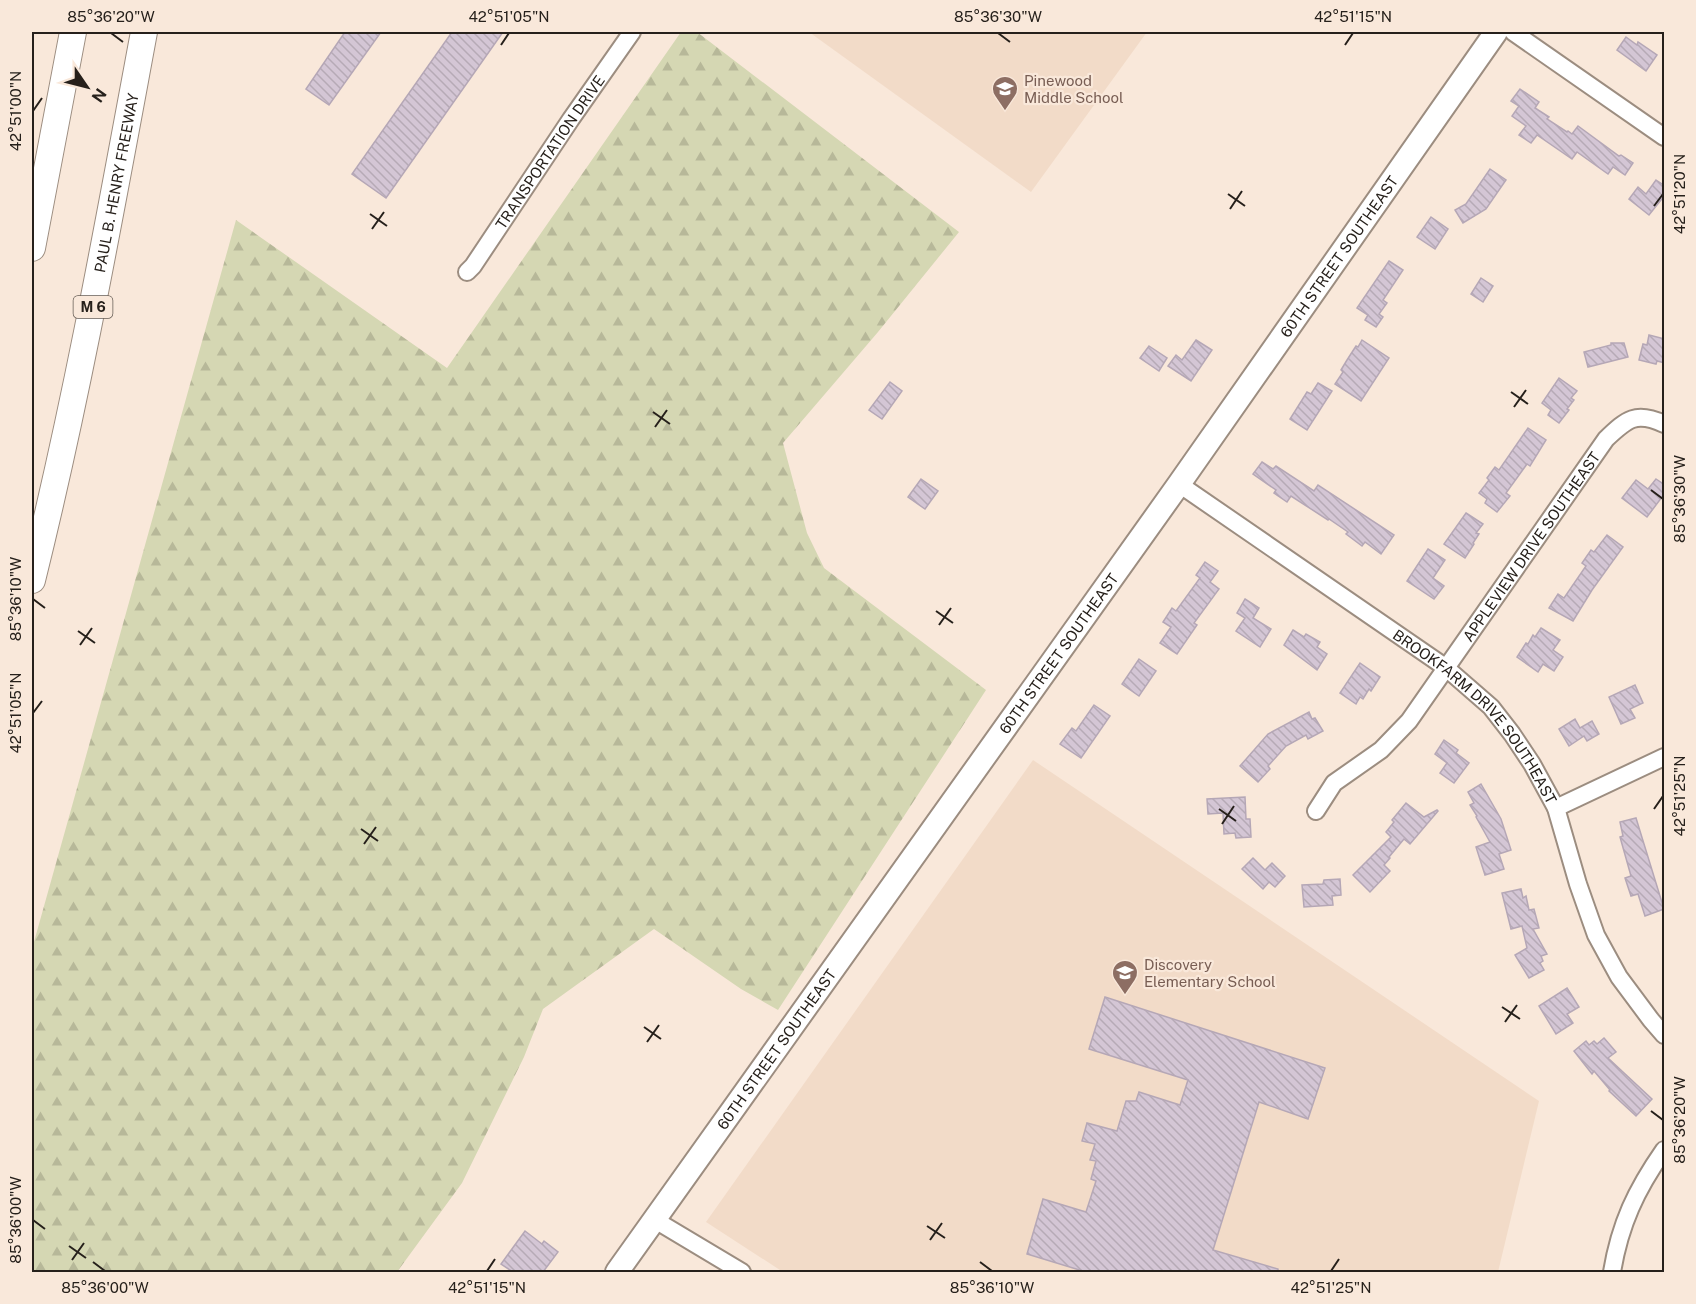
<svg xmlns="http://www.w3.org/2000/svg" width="1696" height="1304" viewBox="0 0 1696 1304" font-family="'Public Sans',sans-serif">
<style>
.built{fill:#f2dbc8}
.forest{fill:url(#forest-firs)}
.building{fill:url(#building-back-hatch);stroke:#b5a7b6;stroke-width:1.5}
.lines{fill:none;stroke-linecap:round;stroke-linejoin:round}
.minor-casing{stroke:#9c8d80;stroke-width:20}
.major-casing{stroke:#9c8d80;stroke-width:26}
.highway-casing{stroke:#9c8d80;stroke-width:28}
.minor{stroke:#fff;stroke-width:16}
.major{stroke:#fff;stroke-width:22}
.highway{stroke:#fff;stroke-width:26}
.ticks{fill:none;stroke:#26201b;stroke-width:2}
.labels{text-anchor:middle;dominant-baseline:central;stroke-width:4.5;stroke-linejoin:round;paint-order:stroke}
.shield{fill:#f9e8da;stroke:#655c54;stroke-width:1.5}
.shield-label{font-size:14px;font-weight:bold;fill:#26201b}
.education-label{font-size:15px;fill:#785e54;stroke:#f9e8da;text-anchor:start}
.street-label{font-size:15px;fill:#26201b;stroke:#f9e8da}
.neatline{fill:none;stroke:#26201b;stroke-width:2}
.ticks-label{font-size:15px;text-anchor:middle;fill:#26201b}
</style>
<defs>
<pattern id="forest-firs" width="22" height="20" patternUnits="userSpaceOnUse" patternTransform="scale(1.5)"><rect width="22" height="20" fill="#d5d7b3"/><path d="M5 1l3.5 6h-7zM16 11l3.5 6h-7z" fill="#b7b899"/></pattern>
<pattern id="building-back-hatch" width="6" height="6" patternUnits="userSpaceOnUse" patternTransform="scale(1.5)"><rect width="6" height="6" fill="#d4c6d5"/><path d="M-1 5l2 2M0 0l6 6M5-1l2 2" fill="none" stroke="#b6aab6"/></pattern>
</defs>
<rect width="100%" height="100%" fill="#f9e8da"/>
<g class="built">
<path d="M809,32H1147L1031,192Z"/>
<path d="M1033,760L1539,1101L1498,1272H783L706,1222Z"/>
</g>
<path class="forest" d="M681,32H697L959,232L878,332L783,443L807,533L824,568L986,690L778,1010L741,989L654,929L543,1009L524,1057L462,1183L397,1272H32V949L236,220L447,368Z"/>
<g class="building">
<path d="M345,32H381L329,105L306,89Z"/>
<path d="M452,32H503L386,198L352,174Z"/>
<path d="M1626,37L1637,45L1638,42L1657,55L1646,71L1617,50Z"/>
<path d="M1520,89L1539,102L1535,108L1549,117L1547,119L1567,132L1568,131L1572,134L1578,126L1619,156L1621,155L1633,163L1625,175L1613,167L1608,174L1577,152L1572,159L1537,135L1531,143L1519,135L1526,126L1512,116L1519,106L1511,101Z"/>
<path d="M1490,169L1506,180L1486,209L1463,223L1455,210L1466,204Z"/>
<path d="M1656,180L1665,186V195L1649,215L1629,199L1638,187L1646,194Z"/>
<path d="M1431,217L1448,229L1435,249L1417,237Z"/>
<path d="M1389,261L1403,270L1383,300L1387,303L1379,314L1383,317L1376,327L1365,320L1368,315L1357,308Z"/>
<path d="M1481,278L1493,286L1483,302L1471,294Z"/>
<path d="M1649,335L1665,339V363L1657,361L1656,364L1639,360L1643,344L1647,345Z"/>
<path d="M1196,340L1212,350L1191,381L1168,366L1176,355L1182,360Z"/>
<path d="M1362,340L1389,358L1361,401L1335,384L1343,372L1341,370L1347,360L1356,346L1358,347Z"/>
<path d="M1611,343H1624L1628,357L1588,367L1584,352L1611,345Z"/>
<path d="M1149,346L1167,358L1159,371L1140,358Z"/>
<path d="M1559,378L1577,391L1571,398L1574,400L1567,409L1569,410L1559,423L1548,415L1551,410L1542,403Z"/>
<path d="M890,382L902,391L882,419L869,410Z"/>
<path d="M1318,383L1332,391L1307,430L1290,419L1307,392L1311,394Z"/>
<path d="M1528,428L1546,440L1530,466L1527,464L1506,493L1510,496L1497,512L1485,503L1487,499L1479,493L1489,480L1487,478L1495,467L1499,470Z"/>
<path d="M1262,462L1273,469L1276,466L1314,491L1318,485L1394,535L1381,554L1365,542L1362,546L1346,534L1348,532L1329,519L1328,520L1291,496L1287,502L1274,493L1276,490L1253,474Z"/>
<path d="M921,479L938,491L925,509L908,497Z"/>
<path d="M1656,479L1665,485V493L1647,517L1622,498L1636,480L1648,489Z"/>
<path d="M1466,513L1483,524L1476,533L1479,534L1473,543L1474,544L1465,558L1444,544Z"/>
<path d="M1607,535L1623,547L1592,590L1573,621L1549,608L1558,594L1564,598L1586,566L1582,563L1591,550L1594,552Z"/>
<path d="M1428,549L1445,560L1433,578L1444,586L1434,599L1407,581Z"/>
<path d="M1205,562L1218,571L1210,582L1219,589L1194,623L1197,625L1177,654L1160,643L1171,627L1163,622L1172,608L1176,611L1200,578L1196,575Z"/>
<path d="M1245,599L1259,608L1253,618L1271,629L1260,647L1236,631L1245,618L1237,613Z"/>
<path d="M1541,628L1560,640L1553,650L1563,657L1554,671L1543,664L1538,672L1517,657L1526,643L1528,644L1533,635L1535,637Z"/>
<path d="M1293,630L1304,637L1306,634L1320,642L1317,647L1327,654L1317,670L1284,645Z"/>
<path d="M1139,659L1156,671L1139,696L1122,684Z"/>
<path d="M1360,663L1380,677L1371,691L1369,689L1363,699L1360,697L1356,704L1340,693Z"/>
<path d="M1635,685L1643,703L1630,709L1635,718L1621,724L1609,697Z"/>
<path d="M1094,705L1110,716L1081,758L1060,744L1072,728L1076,731Z"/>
<path d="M1309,712L1312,719L1315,718L1323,731L1308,739L1306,735L1286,746L1268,766L1270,769L1258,782L1240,766L1268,734Z"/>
<path d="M1575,719L1580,728L1592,721L1599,734L1587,741L1584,736L1569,746L1559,729Z"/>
<path d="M1444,740L1458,750L1456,753L1469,763L1454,783L1440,773L1447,763L1435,754Z"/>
<path d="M1481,784L1501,819L1511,850L1499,854L1504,869L1485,875L1476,847L1490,842L1476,817L1477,816L1470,805L1474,803L1468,792Z"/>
<path d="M1245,797L1246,819H1250L1251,837L1236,838L1235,833L1224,834L1223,813L1208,814L1207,799Z"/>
<path d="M1406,803L1424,817L1437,810L1438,811L1410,844L1404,839L1389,857L1390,858L1384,865L1390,871L1370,892L1353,875L1391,837L1386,832L1394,822L1392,820Z"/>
<path d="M1636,818L1664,909L1645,916L1638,894L1631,896L1625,878L1631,876L1620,837L1623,836L1620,822Z"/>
<path d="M1253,858L1265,870L1272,863L1285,876L1275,887L1269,882L1263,889L1242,869Z"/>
<path d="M1340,879L1341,895L1332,896L1333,905L1304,907L1302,885L1323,884L1324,880Z"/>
<path d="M1521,889L1523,898L1526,896L1529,910L1534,909L1539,928L1533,929L1547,954L1541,956L1543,961L1540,963L1544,970L1529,978L1515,955L1527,948L1522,926L1511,929L1502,893Z"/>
<path d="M1567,988L1579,1007L1567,1014L1573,1023L1556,1034L1539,1006Z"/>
<path d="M1105,997L1325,1068L1308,1119L1259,1102L1213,1250L1278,1269V1272H1086L1027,1254L1043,1199L1086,1212L1096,1181L1091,1179L1096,1161L1090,1160L1095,1144L1082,1141L1087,1123L1117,1131L1126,1101H1136L1139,1092L1180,1105L1188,1080L1089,1049Z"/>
<path d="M1604,1038L1616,1052L1608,1058L1652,1099L1636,1116L1609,1091L1610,1090L1594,1071L1592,1074L1574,1051L1586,1041L1589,1045L1594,1041L1597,1044Z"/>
<path d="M525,1231L542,1244L544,1241L558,1252L543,1272H513L501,1264Z"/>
</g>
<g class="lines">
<defs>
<g id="minor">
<path d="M1513,32L1664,137"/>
<path id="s1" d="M467,272L473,266L571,119L632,32"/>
<path id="s2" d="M1179,484L1445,667L1491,707L1512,734L1532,764L1556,808L1578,884L1596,935L1619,977L1651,1020L1664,1035"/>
<path d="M1556,808L1664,757"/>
<path id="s3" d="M1316,811L1334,783L1381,750L1409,721L1606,439C1627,419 1636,411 1664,424"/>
<path d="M655,1220L742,1272"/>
<path d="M1612,1272C1620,1224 1636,1190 1664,1150"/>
</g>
<g id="major">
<path id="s4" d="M617,1272L1179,484L1496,32"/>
</g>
<g id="highway">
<path d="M32,248L73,32"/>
<path id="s5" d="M32,580C77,399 110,215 144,32"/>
</g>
</defs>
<use href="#minor" class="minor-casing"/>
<use href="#major" class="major-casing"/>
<use href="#highway" class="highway-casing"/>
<use href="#minor" class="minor"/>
<use href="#major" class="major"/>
<use href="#highway" class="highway"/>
</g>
<path class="ticks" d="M111,33L123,42M998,33L1010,42M501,45L509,33M1345,45L1353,33M33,111L42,98M1228,194L1245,206M1654,206L1663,194M1230,209L1242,191M370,214L387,226M372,229L384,212M1511,392L1528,404M1514,407L1526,390M653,412L670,424M655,427L667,410M1651,490L1663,499M33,599L45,608M936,611L953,623M939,625L951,608M78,631L95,643M80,645L92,628M33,713L42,701M1219,809L1236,821M1654,809L1663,796M1222,824L1234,806M361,829L378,841M364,844L376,827M1502,1007L1520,1019M1505,1022L1517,1005M644,1027L661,1039M647,1042L659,1025M1651,1111L1663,1120M33,1220L45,1229M927,1226L945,1238M930,1240L942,1223M69,1246L86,1258M72,1260L84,1243M93,1262L105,1271M980,1262L992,1271M487,1271L495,1259M1331,1271L1339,1259"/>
<defs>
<symbol id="school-pin" viewBox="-11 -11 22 30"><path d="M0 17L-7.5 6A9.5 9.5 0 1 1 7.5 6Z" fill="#8d6e63" stroke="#f9e8da"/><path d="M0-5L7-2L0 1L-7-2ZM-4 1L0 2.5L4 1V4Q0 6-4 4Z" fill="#fff"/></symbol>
</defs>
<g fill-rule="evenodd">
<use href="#school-pin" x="990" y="74" width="30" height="40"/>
<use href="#school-pin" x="1110" y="958" width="30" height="40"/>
</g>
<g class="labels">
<rect class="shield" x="73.5" y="296" width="39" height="22" rx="4.5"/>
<g class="shield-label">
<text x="93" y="307">M 6</text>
</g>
<g class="education-label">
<text x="1024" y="80">Pinewood<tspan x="1024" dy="17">Middle School</tspan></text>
<text x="1144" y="964">Discovery<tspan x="1144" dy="17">Elementary School</tspan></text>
</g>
<g class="street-label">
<text stroke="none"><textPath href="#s1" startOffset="146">TRANSPORTATION DRIVE</textPath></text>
<text stroke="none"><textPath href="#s5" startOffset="406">PAUL B. HENRY FREEWAY</textPath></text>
<text stroke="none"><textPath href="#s4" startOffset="1246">60TH STREET SOUTHEAST</textPath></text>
<text stroke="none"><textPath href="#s3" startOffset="344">APPLEVIEW DRIVE SOUTHEAST</textPath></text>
<text stroke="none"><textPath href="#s4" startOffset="760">60TH STREET SOUTHEAST</textPath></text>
<text stroke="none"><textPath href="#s2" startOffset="380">BROOKFARM DRIVE SOUTHEAST</textPath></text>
<text stroke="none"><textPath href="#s4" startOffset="274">60TH STREET SOUTHEAST</textPath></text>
</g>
</g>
<rect width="1696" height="1304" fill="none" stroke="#f9e8da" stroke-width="66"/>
<g transform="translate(87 87) rotate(125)" stroke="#f9e8da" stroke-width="4.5" paint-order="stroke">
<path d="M0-4.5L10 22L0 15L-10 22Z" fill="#26201b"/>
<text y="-9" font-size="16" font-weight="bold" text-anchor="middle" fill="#26201b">N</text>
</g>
<rect x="33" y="33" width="1630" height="1238" class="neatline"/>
<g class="ticks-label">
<text x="111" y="22">85°36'20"W</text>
<text x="509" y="22">42°51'05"N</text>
<text x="998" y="22">85°36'30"W</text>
<text x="1353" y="22">42°51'15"N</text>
<text transform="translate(16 111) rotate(-90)" y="5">42°51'00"N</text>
<text transform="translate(1680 194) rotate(-90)" y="5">42°51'20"N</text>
<text transform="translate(1680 499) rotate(-90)" y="5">85°36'30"W</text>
<text transform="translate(16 599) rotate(-90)" y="5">85°36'10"W</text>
<text transform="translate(16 713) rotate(-90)" y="5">42°51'05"N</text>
<text transform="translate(1680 796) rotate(-90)" y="5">42°51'25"N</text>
<text transform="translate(1680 1120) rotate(-90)" y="5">85°36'20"W</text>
<text transform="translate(16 1220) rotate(-90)" y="5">85°36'00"W</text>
<text x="105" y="1293">85°36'00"W</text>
<text x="487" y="1293">42°51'15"N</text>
<text x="992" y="1293">85°36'10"W</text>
<text x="1331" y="1293">42°51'25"N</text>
</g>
</svg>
